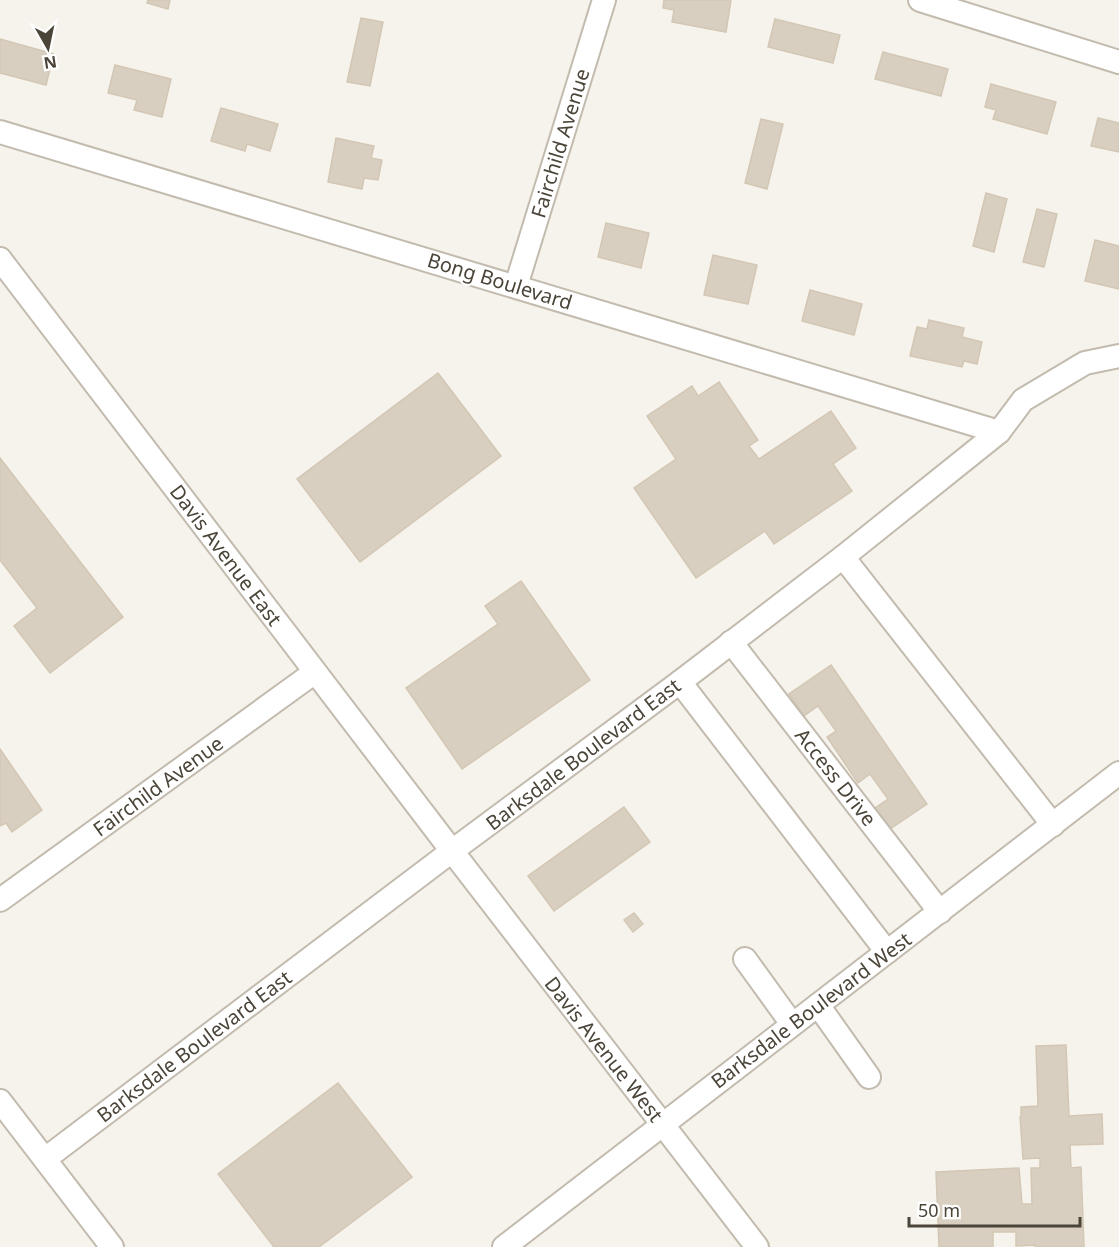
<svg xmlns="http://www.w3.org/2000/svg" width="1119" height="1247" viewBox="0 0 1119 1247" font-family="'Noto Sans',sans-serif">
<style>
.building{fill:#d8cfc1;stroke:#d3c7b4;stroke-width:1.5}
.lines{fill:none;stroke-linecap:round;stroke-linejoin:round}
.minor-casing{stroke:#c2bbae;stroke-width:26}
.minor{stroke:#fff;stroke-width:22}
.labels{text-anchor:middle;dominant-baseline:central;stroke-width:4.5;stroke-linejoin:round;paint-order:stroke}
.street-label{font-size:20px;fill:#4b4439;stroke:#fff}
</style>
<rect width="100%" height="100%" fill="#f6f3ec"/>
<g class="building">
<path d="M148,0H170L168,9L147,3Z"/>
<path d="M664,0H731L726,32L672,22L674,10L663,8Z"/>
<path d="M361,18L383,22L370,86L347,82Z"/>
<path d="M775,19L840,35L833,63L768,47Z"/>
<path d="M0,39L54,54L46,85L0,73Z"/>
<path d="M883,52L948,69L941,96L875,79Z"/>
<path d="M115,65L171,79L162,117L134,110L137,100L108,93Z"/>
<path d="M991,84L1056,102L1047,134L993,119L996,110L985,107Z"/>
<path d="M221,108L278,124L270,151L247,144L245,151L211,141Z"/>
<path d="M1098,118L1119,123V152L1091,146Z"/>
<path d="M761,119L783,124L767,189L745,183Z"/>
<path d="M336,138L374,146L371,158L382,160L378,180L364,178L362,189L328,182Z"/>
<path d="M986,193L1007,199L994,252L973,246Z"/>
<path d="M1037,209L1057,214L1044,267L1023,262Z"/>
<path d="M606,223L649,233L641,268L598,257Z"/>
<path d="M1095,240L1119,246V289L1085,281Z"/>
<path d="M713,255L757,265L748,304L704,295Z"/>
<path d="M810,290L862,304L854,335L802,321Z"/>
<path d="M929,320L964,328L962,337L982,342L977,364L964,361L962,367L910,356L917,327L927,329Z"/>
<path d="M438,373L501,456L360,562L297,479Z"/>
<path d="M719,382L758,440L749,446L759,459L831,411L856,448L833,464L852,491L774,544L765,531L696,578L634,488L676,459L647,416L692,386L698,396Z"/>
<path d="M0,458L123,617L50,673L14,626L37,608L0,560Z"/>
<path d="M521,581L590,680L462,769L406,688L498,624L485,606Z"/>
<path d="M831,665L927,804L890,829L875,808L888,799L870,774L858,783L827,737L836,731L818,706L804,716L789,694Z"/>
<path d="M0,749L42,810L12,832L6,823L0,826Z"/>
<path d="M624,807L650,842L554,911L528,876Z"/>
<path d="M634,913L643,924L633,932L624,920Z"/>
<path d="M1066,1045L1069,1116L1102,1114L1103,1144L1070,1145L1071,1168L1081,1167L1084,1247H1035V1245L1016,1246V1231L1014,1232H993V1247H939L936,1172L1019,1168L1022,1204H1032L1031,1168H1040V1158L1023,1159L1020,1117H1021V1107L1038,1106L1036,1046Z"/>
<path d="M338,1083L412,1177L319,1247H274L218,1174Z"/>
</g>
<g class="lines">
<defs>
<g id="minor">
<path d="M920,0L1119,62"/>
<path d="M0,132L999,432"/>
<path d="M0,259L452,851L757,1247"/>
<path d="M516,286L604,0"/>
<path d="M843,557L1053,825"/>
<path d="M731,642L940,912"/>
<path d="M680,682L887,952"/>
<path d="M0,900L315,672"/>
<path d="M745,959L792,1024"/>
<path d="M818,1005L869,1077"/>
<path d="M0,1101L112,1247"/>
<path d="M45,1159L452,851L680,682L843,557L999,432L1023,400L1085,363L1119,356"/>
<path d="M504,1247L1119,773"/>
</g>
</defs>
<use href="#minor" class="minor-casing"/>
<use href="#minor" class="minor"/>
</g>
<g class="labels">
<g class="street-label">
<text transform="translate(560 143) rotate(-73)">Fairchild Avenue</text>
<text transform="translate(500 281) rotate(17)">Bong Boulevard</text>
<text transform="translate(226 555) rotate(53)">Davis Avenue East</text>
<text transform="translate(583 754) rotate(-37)">Barksdale Boulevard East</text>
<text transform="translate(836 777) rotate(52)">Access Drive</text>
<text transform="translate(158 786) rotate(-36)">Fairchild Avenue</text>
<text transform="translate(811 1010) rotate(-37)">Barksdale Boulevard West</text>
<text transform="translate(194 1046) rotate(-37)">Barksdale Boulevard East</text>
<text transform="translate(604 1049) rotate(52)">Davis Avenue West</text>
</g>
</g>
<g transform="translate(48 48) rotate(171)" stroke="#ffffff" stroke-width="4.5" paint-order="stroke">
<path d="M0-4.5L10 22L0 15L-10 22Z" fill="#4b4439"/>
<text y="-9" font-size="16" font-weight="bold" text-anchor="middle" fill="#4b4439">N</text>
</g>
<path d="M909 1217v9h171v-9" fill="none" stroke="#4b4439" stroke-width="3"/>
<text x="918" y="1217" font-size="18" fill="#4b4439" stroke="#ffffff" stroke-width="4.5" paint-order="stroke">50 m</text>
</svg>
